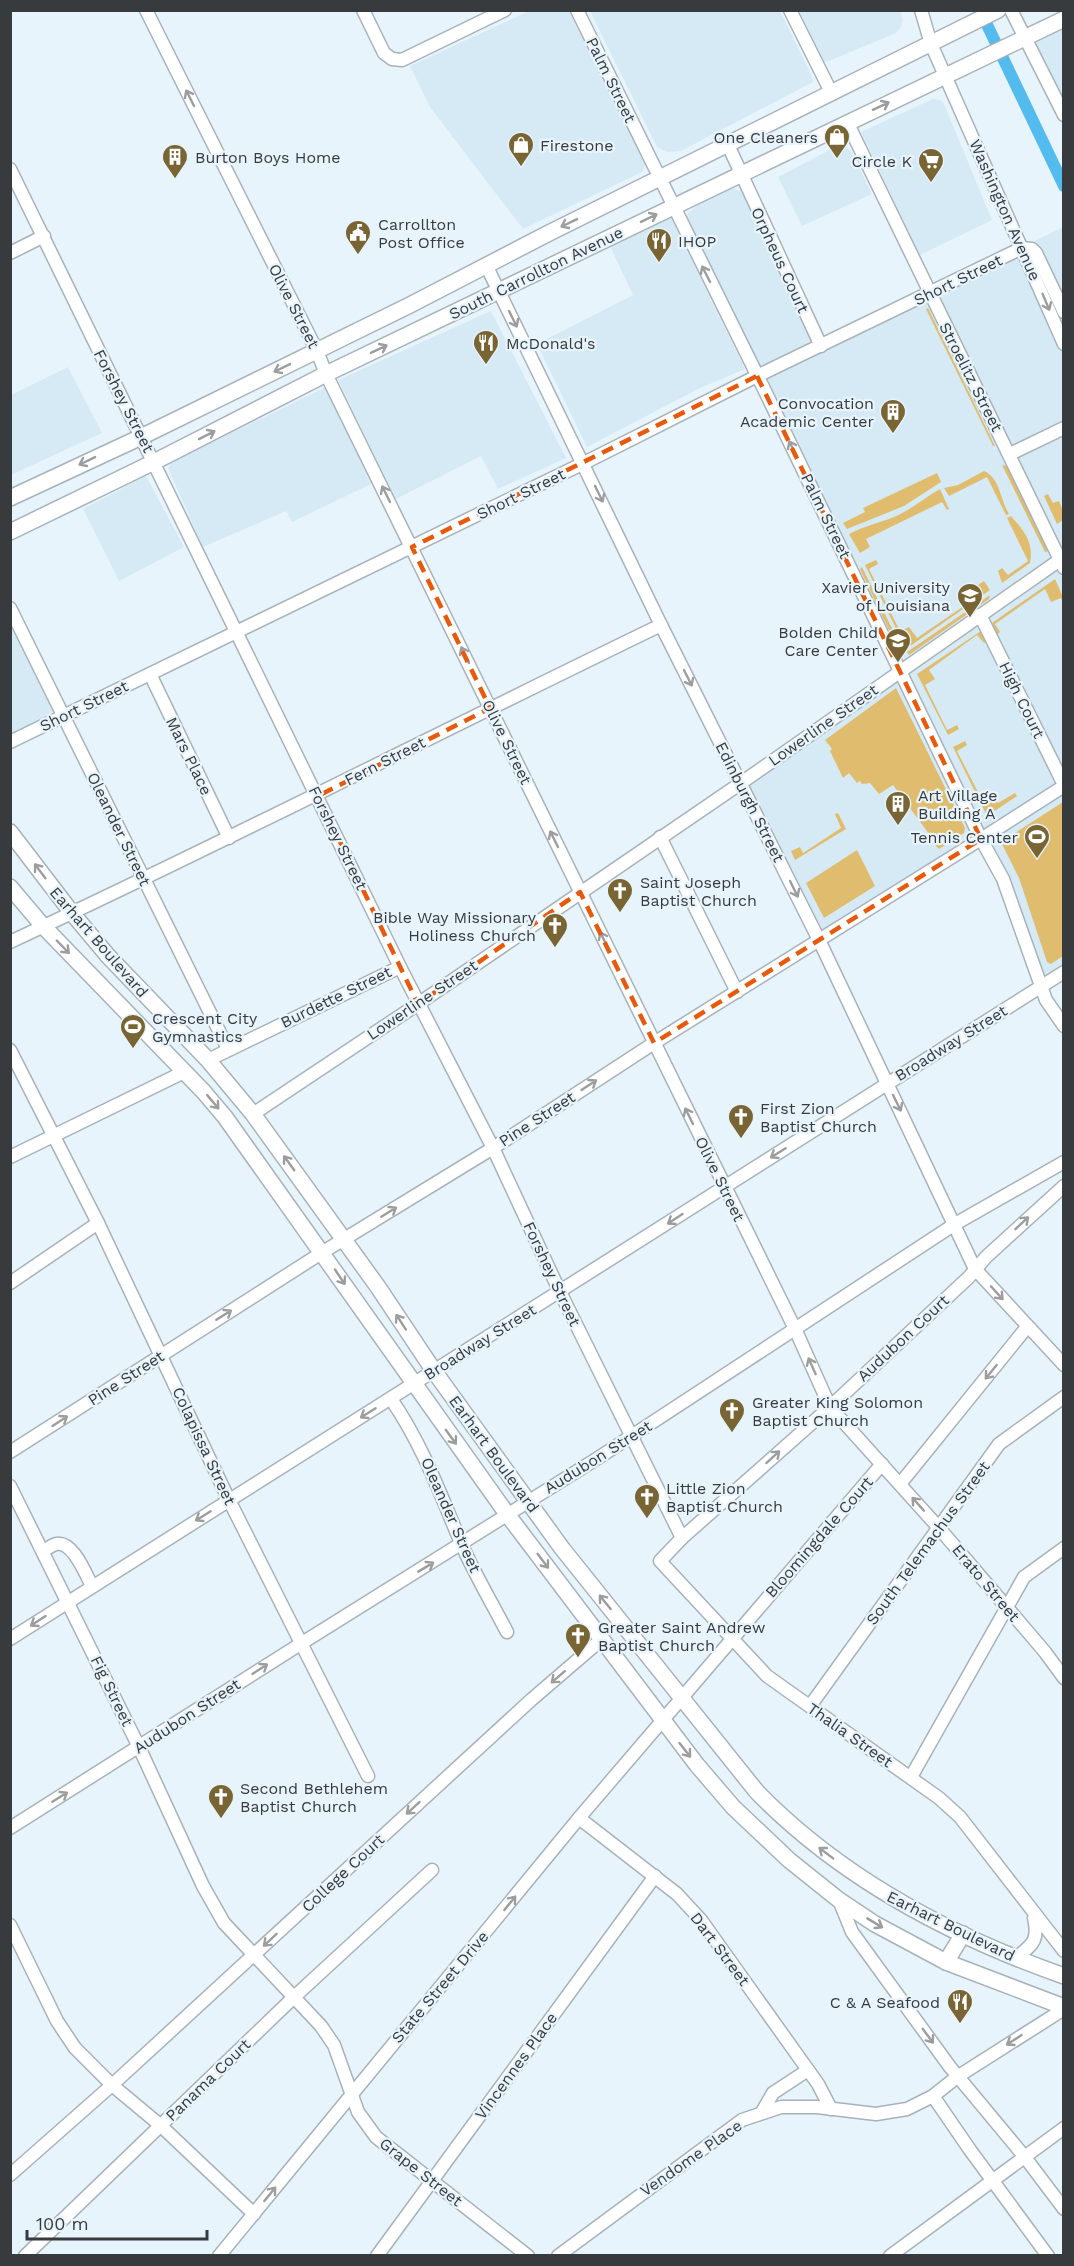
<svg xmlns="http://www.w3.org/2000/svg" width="1074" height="2266" viewBox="0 0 1074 2266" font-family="'Work Sans',sans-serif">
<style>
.built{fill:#d6eaf6}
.green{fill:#e0bd6e}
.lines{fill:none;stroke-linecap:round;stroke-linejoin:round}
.canal{stroke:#54bbef;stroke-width:12}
.minor-casing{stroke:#a7b2b9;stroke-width:15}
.major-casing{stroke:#a7b2b9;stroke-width:18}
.minor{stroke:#fff;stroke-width:12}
.major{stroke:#fff;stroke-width:15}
.oneway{stroke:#9b9d9e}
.marked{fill:none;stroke:#e8590c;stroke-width:4.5;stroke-dasharray:12 8;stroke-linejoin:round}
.labels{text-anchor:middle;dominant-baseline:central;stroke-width:4.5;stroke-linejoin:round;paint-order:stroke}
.street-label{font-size:16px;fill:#373b3e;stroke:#e8f4fb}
.poi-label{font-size:16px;fill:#373b3e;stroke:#e8f4fb;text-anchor:start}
</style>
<rect width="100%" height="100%" fill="#e8f4fb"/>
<g class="built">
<path d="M529,11H569L644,159L645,166L642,172L523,229L430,107L410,66Z"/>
<path d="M590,11H780L811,74L813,82L681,151L667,152L657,147Z"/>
<path d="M799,11H900L903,19L901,27L896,33L824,63Z"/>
<path d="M1063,19V115L1025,39Z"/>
<path d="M933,99L940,100L944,104L992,220L920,255L862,134L863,131Z"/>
<path d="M839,145L847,147L852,153L872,194L802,226L778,177Z"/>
<path d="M733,188L744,193L812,338L809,344L800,350L767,365H760L757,362L687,218L688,213L699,204Z"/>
<path d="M671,218L745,369L698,389L587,447L537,344L633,295L610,246Z"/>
<path d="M1063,227V972L1041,986L981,840L819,940L741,783L901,671L757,376Z"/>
<path d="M491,311L566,458L498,489L481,456L396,499L338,380Z"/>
<path d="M68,367L102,433L11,475V395Z"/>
<path d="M326,387L371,484L292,522L286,511L203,547L168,468L170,464L176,460Z"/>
<path d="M146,476L184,547L119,581L83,509Z"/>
<path d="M10,625L52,710L50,715L10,737Z"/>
</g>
<g class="green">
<path d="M928,308L995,446H993L926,309Z"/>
<path d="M1002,465L1007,466L1048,551L1045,552Z"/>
<path d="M984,471C1000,478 1000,499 1009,514L1006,515L987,477L949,496L944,488L958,485Z"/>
<path d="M937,473L941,482L904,506L847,529L843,523L865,512L863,508Z"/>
<path d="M940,489L949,509L947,510L942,502L866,539L870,547L860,553L849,534C864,526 879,523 894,517C911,510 924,498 940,489Z"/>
<path d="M1048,494L1053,503L1059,501L1063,511V520L1057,524L1044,496Z"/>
<path d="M1011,516C1024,531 1034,542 1030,563L1002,583L998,571L1002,568L1008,575L1028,561L1007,518Z"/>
<path d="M876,560L878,564L869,569L900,631L909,627L917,638L983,593L978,585L984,581L990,590L906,649L865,565Z"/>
<path d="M862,567L903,651L900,653L860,569Z"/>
<path d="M1055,579L1063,597V603L1061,598L1051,602L1045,589L995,624L1000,632L997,635L992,623Z"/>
<path d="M990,595L989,599L909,655L907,652Z"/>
<path d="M981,631L986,642L984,643L977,635L929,670L935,679L925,685L947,730L957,725L959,729L948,735L917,674Z"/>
<path d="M896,688L965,828L964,833L939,849L930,840L932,838L893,785L879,794L870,783L862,784L860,781L857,783L849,773L843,778L830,751L832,749L825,740Z"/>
<path d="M965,741L967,745L957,751L982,800L993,795L998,803L1015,793L1017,796L987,816L953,747Z"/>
<path d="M1063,802V956L1051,964L1047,962L1019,878L1001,842Z"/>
<path d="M838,813L846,829L795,860L791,851L800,847L803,853L841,828L835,814Z"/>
<path d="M857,850L875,886L824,918L806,883Z"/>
</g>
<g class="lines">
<path class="canal" d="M980,10L1064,186"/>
<defs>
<g id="minor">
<path d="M146,10L317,351L326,374L796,1331L830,1407L939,1528L1045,1652L1064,1678"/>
<path d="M363,10L384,53L392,59L402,60L505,10"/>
<path d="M577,10L763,387L981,839L1003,879L1046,1000L1064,1026"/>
<path d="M790,10L832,94"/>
<path d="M921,10L931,44L1064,344"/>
<path d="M1011,10L1064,115"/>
<path d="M847,122L1064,568"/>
<path d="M728,145L821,346"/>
<path d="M10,169L400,967L493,1148L560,1292L682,1538"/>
<path d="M10,253L44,236"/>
<path d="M487,267L661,625L819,940L975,1269L1064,1365"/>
<path d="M1010,454L1064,428"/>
<path d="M10,608L228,1049"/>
<path d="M980,615L1064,785"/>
<path d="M150,674L229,838"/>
<path d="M10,742L584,463L757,376L1022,248L1032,249L1036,253L1064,312"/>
<path d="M660,837L737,992"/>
<path d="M10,942C229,840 444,730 661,625"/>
<path d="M10,1050L98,1223L229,1500L368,1776"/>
<path d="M208,1060L400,967"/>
<path d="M253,1114L418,1004L741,783L1064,557"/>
<path d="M10,1157L184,1072"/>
<path d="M1064,1186L986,1257L969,1277L830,1407L682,1538L660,1561L767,1676L939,1798L960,1817L1064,1951"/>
<path d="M10,1283L98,1223"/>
<path d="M391,1399C422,1444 440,1493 461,1543C474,1573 492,1603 507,1632"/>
<path d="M10,1452L323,1252L493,1148L654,1043L981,839L1064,786"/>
<path d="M900,1484L1027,1327"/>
<path d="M10,1486L139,1747L203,1886L224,1923L321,2026L334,2045L358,2112L376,2137L528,2256"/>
<path d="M43,1551C47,1549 52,1545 56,1544C73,1540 86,1575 92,1586"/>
<path d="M10,1639L1064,972"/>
<path d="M810,1706L999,1444L1064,1397"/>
<path d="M911,1777L1024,1577L1064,1548"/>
<path d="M579,1818L677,1894L701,1920L818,2084L831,2109"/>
<path d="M10,1828L302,1643L598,1458L955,1224L1064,1162"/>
<path d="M839,1900L852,1932L950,2067L1024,2156L1064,2209"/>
<path d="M10,1925L57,2021L75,2048L112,2085L160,2125L254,2214"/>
<path d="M1016,1958C1033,1944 1039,1941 1034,1918"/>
<path d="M933,2096L970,2150L1048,2256"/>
<path d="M762,2112L773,2093L808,2070"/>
<path d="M10,2175L112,2085L531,1700L602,1639"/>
<path d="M25,2256L293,1998L432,1870"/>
<path d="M219,2256L579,1818L882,1464"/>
<path d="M377,2256L655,1876"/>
<path d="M558,2256L742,2120L781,2107H817L876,2114L907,2109L933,2096L957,2077L1064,2009"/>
<path d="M890,2256L1064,2128"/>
</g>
<g id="major">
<path d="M10,498L141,437L410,305L549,233L998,10"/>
<path d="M10,532L154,462L326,374L1064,19"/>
<path d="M10,832L72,913L108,956L208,1060L253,1114L378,1287L434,1371L561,1547L757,1792C842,1879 950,1936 1064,1976"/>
<path d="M10,887L43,926L203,1091L225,1117L507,1514L697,1765L733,1807L789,1860L839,1900L875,1924L946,1962L1064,2007"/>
<path d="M946,1962L963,1934"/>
</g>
</defs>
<use href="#minor" class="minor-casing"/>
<use href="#major" class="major-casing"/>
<use href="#minor" class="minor"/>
<use href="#major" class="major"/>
</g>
<defs><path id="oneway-shaft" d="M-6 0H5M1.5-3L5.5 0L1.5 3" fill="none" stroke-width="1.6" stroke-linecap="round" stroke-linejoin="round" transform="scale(1.5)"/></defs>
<g class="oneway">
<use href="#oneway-shaft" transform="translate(190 98) rotate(-117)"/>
<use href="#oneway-shaft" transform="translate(881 106) rotate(-25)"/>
<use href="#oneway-shaft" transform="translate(649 218) rotate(-26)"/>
<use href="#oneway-shaft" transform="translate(569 223) rotate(154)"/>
<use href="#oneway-shaft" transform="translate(706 274) rotate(-117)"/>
<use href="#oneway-shaft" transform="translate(1046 302) rotate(67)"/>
<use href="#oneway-shaft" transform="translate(513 319) rotate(64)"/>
<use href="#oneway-shaft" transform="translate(379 349) rotate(-25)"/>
<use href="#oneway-shaft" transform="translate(282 368) rotate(154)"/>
<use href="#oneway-shaft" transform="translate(207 435) rotate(-27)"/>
<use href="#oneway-shaft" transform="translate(793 449) rotate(-116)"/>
<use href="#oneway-shaft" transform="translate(87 461) rotate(154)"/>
<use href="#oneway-shaft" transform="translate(386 494) rotate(-116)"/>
<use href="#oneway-shaft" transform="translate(599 494) rotate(64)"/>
<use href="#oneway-shaft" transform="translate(465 655) rotate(-116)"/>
<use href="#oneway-shaft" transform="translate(688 678) rotate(63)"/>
<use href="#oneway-shaft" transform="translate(554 839) rotate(-116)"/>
<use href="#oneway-shaft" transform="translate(40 871) rotate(-127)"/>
<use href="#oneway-shaft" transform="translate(794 889) rotate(64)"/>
<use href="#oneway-shaft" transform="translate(604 940) rotate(-116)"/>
<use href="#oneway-shaft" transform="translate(63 947) rotate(46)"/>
<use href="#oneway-shaft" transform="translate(589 1085) rotate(-33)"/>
<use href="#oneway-shaft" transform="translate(213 1102) rotate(50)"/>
<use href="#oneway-shaft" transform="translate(897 1103) rotate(64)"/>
<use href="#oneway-shaft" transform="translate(689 1116) rotate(-116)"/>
<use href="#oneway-shaft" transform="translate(778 1153) rotate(148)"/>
<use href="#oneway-shaft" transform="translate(289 1163) rotate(-126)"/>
<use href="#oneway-shaft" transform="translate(389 1212) rotate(-32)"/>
<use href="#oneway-shaft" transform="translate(675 1219) rotate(147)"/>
<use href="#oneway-shaft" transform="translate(1022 1223) rotate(-43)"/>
<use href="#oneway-shaft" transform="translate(340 1277) rotate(56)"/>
<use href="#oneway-shaft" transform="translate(997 1293) rotate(48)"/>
<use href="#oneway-shaft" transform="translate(224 1315) rotate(-32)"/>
<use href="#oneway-shaft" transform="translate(401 1322) rotate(-123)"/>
<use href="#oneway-shaft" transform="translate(812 1366) rotate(-114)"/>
<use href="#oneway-shaft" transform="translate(991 1372) rotate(129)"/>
<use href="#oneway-shaft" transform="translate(368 1413) rotate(148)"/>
<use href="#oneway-shaft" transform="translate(60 1421) rotate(-33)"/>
<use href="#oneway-shaft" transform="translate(451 1437) rotate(54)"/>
<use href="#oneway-shaft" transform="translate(773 1457) rotate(-42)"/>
<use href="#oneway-shaft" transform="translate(918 1504) rotate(-132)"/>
<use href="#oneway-shaft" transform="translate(203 1516) rotate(148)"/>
<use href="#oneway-shaft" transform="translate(543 1561) rotate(53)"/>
<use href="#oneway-shaft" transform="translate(426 1567) rotate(-31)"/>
<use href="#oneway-shaft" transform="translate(605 1602) rotate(-129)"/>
<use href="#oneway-shaft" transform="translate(38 1621) rotate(147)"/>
<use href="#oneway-shaft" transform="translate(260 1669) rotate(-33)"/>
<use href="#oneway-shaft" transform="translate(558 1677) rotate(139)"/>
<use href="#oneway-shaft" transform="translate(685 1750) rotate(52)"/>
<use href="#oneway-shaft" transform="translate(60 1797) rotate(-32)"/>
<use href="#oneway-shaft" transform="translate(413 1808) rotate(138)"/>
<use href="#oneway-shaft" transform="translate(826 1853) rotate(-143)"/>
<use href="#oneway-shaft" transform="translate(510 1903) rotate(-51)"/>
<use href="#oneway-shaft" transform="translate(875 1923) rotate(31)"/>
<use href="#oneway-shaft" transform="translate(270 1940) rotate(137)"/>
<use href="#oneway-shaft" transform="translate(928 2036) rotate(54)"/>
<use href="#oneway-shaft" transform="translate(1014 2040) rotate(147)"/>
<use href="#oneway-shaft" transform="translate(270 2194) rotate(-51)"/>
</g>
<path class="marked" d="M757,376L981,839L654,1043L580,892L418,1004L318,796L490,708L412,547Z"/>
<defs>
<symbol id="shop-pin" viewBox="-11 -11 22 30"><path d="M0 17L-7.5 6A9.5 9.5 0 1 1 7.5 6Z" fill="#796433" stroke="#e8f4fb"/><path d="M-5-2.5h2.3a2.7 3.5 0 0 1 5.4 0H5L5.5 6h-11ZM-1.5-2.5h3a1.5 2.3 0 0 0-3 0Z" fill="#fff"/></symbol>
<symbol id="building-pin" viewBox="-11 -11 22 30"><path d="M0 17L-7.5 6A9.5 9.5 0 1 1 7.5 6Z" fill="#796433" stroke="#e8f4fb"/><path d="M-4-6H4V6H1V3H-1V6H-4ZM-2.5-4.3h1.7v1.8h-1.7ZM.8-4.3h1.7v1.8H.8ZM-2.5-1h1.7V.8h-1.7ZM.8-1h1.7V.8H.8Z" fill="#fff"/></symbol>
<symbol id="supermarket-pin" viewBox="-11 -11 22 30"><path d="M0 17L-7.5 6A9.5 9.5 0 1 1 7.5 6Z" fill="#796433" stroke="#e8f4fb"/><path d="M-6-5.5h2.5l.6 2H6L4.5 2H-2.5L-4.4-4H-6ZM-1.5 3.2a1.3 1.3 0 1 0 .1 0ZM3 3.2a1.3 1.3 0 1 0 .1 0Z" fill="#fff"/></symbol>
<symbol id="civic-pin" viewBox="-11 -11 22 30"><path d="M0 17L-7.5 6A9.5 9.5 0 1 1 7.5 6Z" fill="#796433" stroke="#e8f4fb"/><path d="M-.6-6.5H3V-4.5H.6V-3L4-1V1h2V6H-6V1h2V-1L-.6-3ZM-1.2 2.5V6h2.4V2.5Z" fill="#fff"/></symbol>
<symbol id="restaurant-pin" viewBox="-11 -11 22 30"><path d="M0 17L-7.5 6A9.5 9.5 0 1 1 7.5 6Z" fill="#796433" stroke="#e8f4fb"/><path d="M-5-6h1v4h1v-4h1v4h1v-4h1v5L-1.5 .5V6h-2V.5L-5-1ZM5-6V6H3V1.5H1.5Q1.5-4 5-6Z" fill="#fff"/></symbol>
<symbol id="university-pin" viewBox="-11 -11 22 30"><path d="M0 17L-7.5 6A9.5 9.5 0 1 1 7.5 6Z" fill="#796433" stroke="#e8f4fb"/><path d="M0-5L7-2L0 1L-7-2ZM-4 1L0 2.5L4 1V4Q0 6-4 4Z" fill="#fff"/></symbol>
<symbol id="school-pin" viewBox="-11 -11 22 30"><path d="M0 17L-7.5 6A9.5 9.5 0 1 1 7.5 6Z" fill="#796433" stroke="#e8f4fb"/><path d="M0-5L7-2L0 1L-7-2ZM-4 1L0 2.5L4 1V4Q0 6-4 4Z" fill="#fff"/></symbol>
<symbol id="stadium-pin" viewBox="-11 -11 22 30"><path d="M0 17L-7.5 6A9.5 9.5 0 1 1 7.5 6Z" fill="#796433" stroke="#e8f4fb"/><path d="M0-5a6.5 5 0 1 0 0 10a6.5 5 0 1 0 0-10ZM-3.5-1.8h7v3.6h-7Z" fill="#fff"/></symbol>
<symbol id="church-pin" viewBox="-11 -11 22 30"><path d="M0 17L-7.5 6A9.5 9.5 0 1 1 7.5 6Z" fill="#796433" stroke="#e8f4fb"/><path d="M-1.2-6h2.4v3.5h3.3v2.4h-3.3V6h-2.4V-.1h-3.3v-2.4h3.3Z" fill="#fff"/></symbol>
</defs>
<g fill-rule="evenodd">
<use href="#shop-pin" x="822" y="122" width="30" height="40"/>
<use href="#shop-pin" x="506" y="130" width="30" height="40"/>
<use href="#building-pin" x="160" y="142" width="30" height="40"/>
<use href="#supermarket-pin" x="916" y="146" width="30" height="40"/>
<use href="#civic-pin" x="343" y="218" width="30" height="40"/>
<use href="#restaurant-pin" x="644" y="226" width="30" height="40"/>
<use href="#restaurant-pin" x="471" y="328" width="30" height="40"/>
<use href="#building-pin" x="878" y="397" width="30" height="40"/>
<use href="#university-pin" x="955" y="581" width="30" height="40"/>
<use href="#school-pin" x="883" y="626" width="30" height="40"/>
<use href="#building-pin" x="883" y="789" width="30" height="40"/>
<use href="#stadium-pin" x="1022" y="822" width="30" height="40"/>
<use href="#church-pin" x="605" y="876" width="30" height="40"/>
<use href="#church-pin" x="540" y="911" width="30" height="40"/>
<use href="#stadium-pin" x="118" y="1012" width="30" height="40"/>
<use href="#church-pin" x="726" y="1102" width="30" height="40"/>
<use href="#church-pin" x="717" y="1396" width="30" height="40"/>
<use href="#church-pin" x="632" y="1482" width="30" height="40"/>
<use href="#church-pin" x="563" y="1621" width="30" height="40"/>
<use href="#church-pin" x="206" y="1782" width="30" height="40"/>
<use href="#restaurant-pin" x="945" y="1987" width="30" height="40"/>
</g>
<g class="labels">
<g class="street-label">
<text transform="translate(611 80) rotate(64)">Palm Street</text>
<text transform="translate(1005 210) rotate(66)">Washington Avenue</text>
<text transform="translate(780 260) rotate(65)">Orpheus Court</text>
<text transform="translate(536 273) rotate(-26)">South Carrollton Avenue</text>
<text transform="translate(958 280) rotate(-26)">Short Street</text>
<text transform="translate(294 306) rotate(63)">Olive Street</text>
<text transform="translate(971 377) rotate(63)">Stroelitz Street</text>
<text transform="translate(124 401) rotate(63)">Forshey Street</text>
<text transform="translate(521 494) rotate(-26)">Short Street</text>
<text transform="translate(826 516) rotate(64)">Palm Street</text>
<text transform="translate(1022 700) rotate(64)">High Court</text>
<text transform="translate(84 706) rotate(-26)">Short Street</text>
<text transform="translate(823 725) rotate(-35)">Lowerline Street</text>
<text transform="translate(507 742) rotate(64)">Olive Street</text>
<text transform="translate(189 756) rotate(64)">Mars Place</text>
<text transform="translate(385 761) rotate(-27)">Fern Street</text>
<text transform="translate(750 802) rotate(63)">Edinburgh Street</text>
<text transform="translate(119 829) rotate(64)">Oleander Street</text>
<text transform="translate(338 838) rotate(64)">Forshey Street</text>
<text transform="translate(99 942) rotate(49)">Earhart Boulevard</text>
<text transform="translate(336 997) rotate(-26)">Burdette Street</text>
<text transform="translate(422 1000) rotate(-34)">Lowerline Street</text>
<text transform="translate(951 1043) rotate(-32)">Broadway Street</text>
<text transform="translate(537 1119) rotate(-33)">Pine Street</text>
<text transform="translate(720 1179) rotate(64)">Olive Street</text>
<text transform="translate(552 1274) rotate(65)">Forshey Street</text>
<text transform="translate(903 1338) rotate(-43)">Audubon Court</text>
<text transform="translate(480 1342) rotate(-32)">Broadway Street</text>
<text transform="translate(126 1378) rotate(-33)">Pine Street</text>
<text transform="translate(204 1446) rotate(65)">Colapissa Street</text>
<text transform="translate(494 1454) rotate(54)">Earhart Boulevard</text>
<text transform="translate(598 1457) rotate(-32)">Audubon Street</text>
<text transform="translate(451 1515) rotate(66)">Oleander Street</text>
<text transform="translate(819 1537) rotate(-49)">Bloomingdale Court</text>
<text transform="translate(928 1543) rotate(-54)">South Telemachus Street</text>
<text transform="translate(986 1583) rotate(50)">Erato Street</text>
<text transform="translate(112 1691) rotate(64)">Fig Street</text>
<text transform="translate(187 1716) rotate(-33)">Audubon Street</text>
<text transform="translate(850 1735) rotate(35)">Thalia Street</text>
<text transform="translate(343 1873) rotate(-43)">College Court</text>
<text transform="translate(951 1926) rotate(26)">Earhart Boulevard</text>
<text transform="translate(720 1949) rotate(53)">Dart Street</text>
<text transform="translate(440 1987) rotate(-50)">State Street Drive</text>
<text transform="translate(516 2066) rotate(-54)">Vincennes Place</text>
<text transform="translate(208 2080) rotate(-44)">Panama Court</text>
<text transform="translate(691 2158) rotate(-35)">Vendome Place</text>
<text transform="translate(421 2172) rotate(38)">Grape Street</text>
</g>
<g class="poi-label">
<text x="818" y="137" text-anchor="end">One Cleaners</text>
<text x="540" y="145">Firestone</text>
<text x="195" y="157">Burton Boys Home</text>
<text x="912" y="161" text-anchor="end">Circle K</text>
<text x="378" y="224">Carrollton<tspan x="378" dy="18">Post Office</tspan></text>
<text x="678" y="241">IHOP</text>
<text x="506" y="343">McDonald's</text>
<text x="874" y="403" text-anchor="end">Convocation<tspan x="874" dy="18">Academic Center</tspan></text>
<text x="950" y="587" text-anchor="end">Xavier University<tspan x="950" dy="18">of Louisiana</tspan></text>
<text x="878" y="632" text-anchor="end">Bolden Child<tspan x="878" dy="18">Care Center</tspan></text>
<text x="918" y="795">Art Village<tspan x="918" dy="18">Building A</tspan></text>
<text x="1018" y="837" text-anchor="end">Tennis Center</text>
<text x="640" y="882">Saint Joseph<tspan x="640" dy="18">Baptist Church</tspan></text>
<text x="536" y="917" text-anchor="end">Bible Way Missionary<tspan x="536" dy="18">Holiness Church</tspan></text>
<text x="152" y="1018">Crescent City<tspan x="152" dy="18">Gymnastics</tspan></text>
<text x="760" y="1108">First Zion<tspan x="760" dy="18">Baptist Church</tspan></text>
<text x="752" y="1402">Greater King Solomon<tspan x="752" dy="18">Baptist Church</tspan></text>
<text x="666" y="1488">Little Zion<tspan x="666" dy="18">Baptist Church</tspan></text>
<text x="598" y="1627">Greater Saint Andrew<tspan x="598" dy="18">Baptist Church</tspan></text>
<text x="240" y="1788">Second Bethlehem<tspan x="240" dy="18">Baptist Church</tspan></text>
<text x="940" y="2002" text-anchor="end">C &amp; A Seafood</text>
</g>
</g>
<rect width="1074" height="2266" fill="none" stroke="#373b3e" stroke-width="24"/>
<path d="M27 2230v9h180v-9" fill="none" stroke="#373b3e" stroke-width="3"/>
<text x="36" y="2230" font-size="18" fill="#373b3e" stroke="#e8f4fb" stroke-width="4.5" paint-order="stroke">100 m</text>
</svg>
